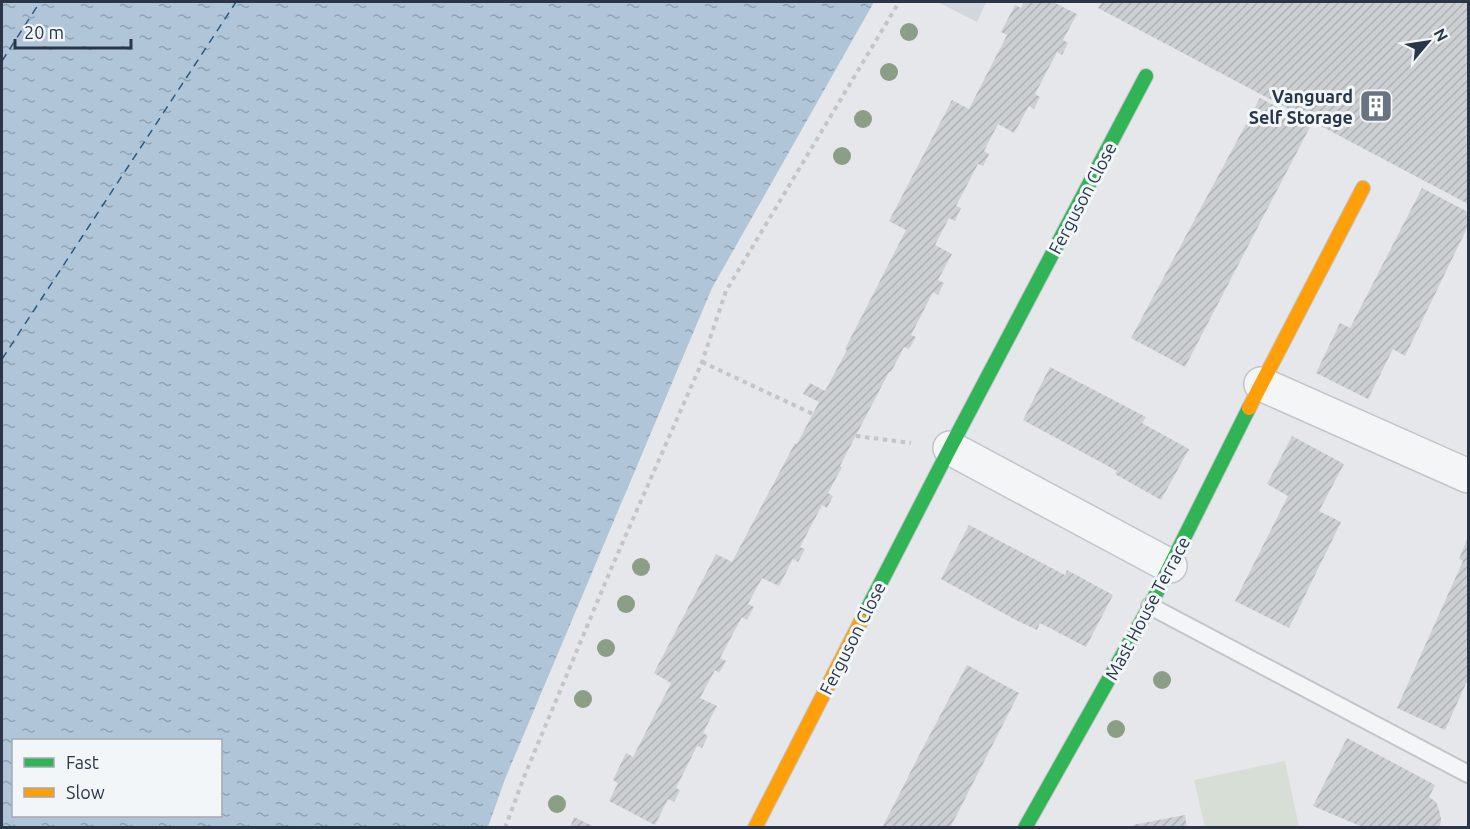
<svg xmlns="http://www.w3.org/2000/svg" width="1470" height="829" viewBox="0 0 1470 829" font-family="Ubuntu,sans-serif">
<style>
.built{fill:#d2d7de}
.pitch{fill:#d6ded5}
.water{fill:url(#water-ripples);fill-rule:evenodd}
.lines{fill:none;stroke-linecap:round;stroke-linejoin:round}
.ferry{stroke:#2d5880;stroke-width:1.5;stroke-dasharray:8 6;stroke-linecap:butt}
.building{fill:url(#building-hatch)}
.lane-casing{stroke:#c3c5c8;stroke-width:20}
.street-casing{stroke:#c3c5c8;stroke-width:36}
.fast-casing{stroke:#c3c5c8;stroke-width:16}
.slow-casing{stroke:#c3c5c8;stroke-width:16}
.path{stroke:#c2c6ca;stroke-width:4;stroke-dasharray:4.5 4.5;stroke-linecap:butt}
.lane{stroke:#f4f5f7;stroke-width:16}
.street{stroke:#f4f5f7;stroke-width:33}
.fast{stroke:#30b455;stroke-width:14}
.slow{stroke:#ff9f0a;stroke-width:14}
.tree{fill:#8a9f86}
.labels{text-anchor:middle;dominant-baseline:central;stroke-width:6;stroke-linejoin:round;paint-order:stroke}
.poi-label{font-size:18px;font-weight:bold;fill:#283647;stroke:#f3f6f9;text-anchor:end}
.street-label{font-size:18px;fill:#283647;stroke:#f3f6f9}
</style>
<defs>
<pattern id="water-ripples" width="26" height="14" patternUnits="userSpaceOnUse" patternTransform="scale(1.5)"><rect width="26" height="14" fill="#b0c6d8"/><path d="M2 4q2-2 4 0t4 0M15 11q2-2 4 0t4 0" fill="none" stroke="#8fa2b1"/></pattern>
<pattern id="building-hatch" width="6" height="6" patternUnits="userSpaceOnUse" patternTransform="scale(1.5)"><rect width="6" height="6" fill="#cdd0d3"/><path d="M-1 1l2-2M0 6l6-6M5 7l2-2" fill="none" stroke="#b0b3b6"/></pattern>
</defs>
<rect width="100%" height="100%" fill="#e5e7ea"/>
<path class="built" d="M938,2H986L977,22Z"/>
<path class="pitch" d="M1285,761L1299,827H1205L1194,780Z"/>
<path class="water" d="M2,2H874L712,288L505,779L488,827H2ZM14,740H220V816H14Z"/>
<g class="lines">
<g class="ferry">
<path d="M2,61L40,2"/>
<path d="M2,359L236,2"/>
</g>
</g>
<g class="building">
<path d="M1024,2H1053L1077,14L1063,40L1068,43L1062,55L1057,52L1035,94L1040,97L1034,109L1029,106L1014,133L998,124L984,151L989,154L983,166L978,164L956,206L961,208L955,221L949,218L935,245L952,254L938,280L944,283L938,295L933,292L911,335L916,337L909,349L904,347L891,372H889L840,466L842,467L828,493L833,496L827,508L822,505L800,547L805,549L798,562L793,559L779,586L762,578L748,604L754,607L747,620L742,617L720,658L726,661L719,673L715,670L700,698L717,706L703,733L708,736L702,748L697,746L676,788L680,790L674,802L668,799L655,825L609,801L618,783L613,780L626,753L633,757L671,683L654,673L716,554L732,562L795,443L797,444L819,402L803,394L810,383L825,391L847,350L845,349L906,230L889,221L952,100L969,109L1007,35L1001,32L1015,5L1021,8Z"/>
<path d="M1102,2H1468V204L1098,8Z"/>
<path d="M1260,98L1311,125L1185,367L1131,338Z"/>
<path d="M1422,188L1468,212V226L1405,356L1393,349L1368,399L1316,373L1340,323L1350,328Z"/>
<path d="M1050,367L1146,417L1142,423L1189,449L1161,500L1115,474L1117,471L1023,420Z"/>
<path d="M1292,436L1344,464L1319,511L1341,522L1289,628L1235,601L1288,496L1267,484Z"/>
<path d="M969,525L1065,575L1067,570L1113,595L1086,647L1040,623L1037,630L1014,619L941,579Z"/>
<path d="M1468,537V679L1445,730L1397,708L1463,561L1459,559Z"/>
<path d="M967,665L1019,693L950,828H882L917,759Z"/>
<path d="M1347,738L1435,785L1429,797L1436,802L1439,810L1441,819L1440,828H1365L1313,806Z"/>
<path d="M1185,815L1187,828H1134L1133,825Z"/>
<path d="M574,817L597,828H570Z"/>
</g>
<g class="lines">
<defs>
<path id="lane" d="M1150,606L1468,774"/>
<g id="street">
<path d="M1261,384L1468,476"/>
<path d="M950,448L1170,566"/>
</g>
<g id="fast">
<path d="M861,621L950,448L1146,76"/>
<path d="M1025,828L1150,606L1249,408"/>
</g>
<g id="slow">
<path d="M1249,408L1363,188"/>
<path d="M755,828L861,621"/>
</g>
</defs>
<use href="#lane" class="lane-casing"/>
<use href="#street" class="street-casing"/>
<use href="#fast" class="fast-casing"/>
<use href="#slow" class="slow-casing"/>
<g class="path">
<path d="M702,362L813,414"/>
<path d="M856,436L911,443"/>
<path d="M505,828L524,777L611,569L702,362L726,291L899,2"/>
</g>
<use href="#lane" class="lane"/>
<use href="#street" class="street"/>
<use href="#fast" class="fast"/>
<use href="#slow" class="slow"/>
</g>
<g class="tree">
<circle cx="909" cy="32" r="9"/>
<circle cx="889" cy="72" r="9"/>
<circle cx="863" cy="119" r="9"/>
<circle cx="842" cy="156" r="9"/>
<circle cx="641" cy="567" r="9"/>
<circle cx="626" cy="604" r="9"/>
<circle cx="606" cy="648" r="9"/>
<circle cx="1162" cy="680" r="9"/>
<circle cx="583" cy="699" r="9"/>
<circle cx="1116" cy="729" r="9"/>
<circle cx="557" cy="804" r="9"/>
</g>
<defs>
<symbol id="building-square" viewBox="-11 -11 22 22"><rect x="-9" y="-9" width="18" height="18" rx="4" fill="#6a7480" stroke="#f3f6f9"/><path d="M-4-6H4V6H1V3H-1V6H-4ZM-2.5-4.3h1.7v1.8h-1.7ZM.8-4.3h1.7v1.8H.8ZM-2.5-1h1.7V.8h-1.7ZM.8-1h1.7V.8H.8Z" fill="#fff"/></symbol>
</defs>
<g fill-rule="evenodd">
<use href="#building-square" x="1357" y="87" width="38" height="38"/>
</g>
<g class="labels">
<g class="poi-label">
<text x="1353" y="96">Vanguard<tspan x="1353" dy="21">Self Storage</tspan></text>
</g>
<g class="street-label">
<text transform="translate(1082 198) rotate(-62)">Ferguson Close</text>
<text transform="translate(1147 608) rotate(-62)">Mast House Terrace</text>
<text transform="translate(852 638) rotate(-63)">Ferguson Close</text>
</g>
</g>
<rect width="1470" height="829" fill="none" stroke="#283647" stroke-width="6"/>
<rect x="12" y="739" width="210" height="78" fill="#f3f6f9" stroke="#a2a9b2" stroke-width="1.5"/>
<rect x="24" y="758" width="30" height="9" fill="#30b455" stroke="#a2a9b2" stroke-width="1.5"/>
<text x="66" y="769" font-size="18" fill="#283647">Fast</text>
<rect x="24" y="788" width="30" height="9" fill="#ff9f0a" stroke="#a2a9b2" stroke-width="1.5"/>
<text x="66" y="799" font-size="18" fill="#283647">Slow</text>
<g transform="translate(1428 42) rotate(61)" stroke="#f3f6f9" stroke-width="4.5" paint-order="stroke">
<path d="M0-4.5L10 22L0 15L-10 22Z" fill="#283647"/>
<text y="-9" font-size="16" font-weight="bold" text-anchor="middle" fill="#283647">N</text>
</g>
<path d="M15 39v9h116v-9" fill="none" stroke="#283647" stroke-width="3"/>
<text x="24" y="39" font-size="18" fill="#283647" stroke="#f3f6f9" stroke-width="4.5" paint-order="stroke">20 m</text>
</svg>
